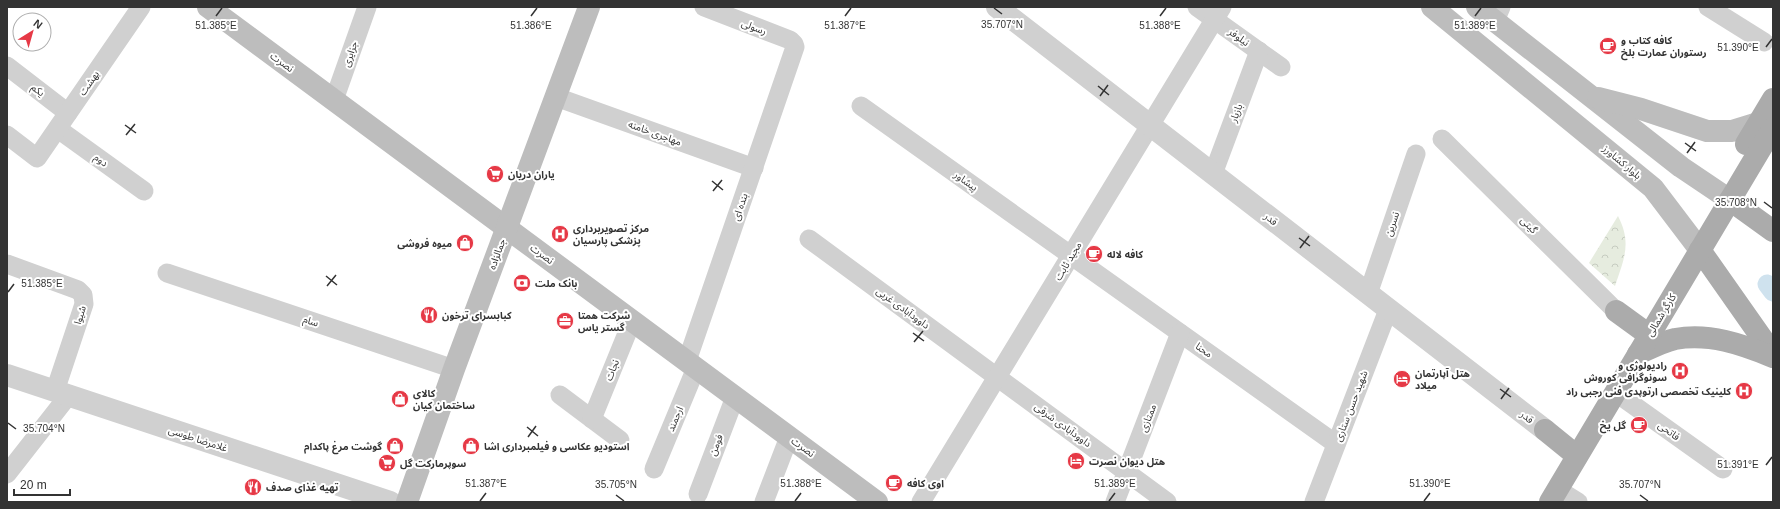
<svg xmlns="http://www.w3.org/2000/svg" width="1780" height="509" viewBox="0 0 1780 509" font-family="Helvetica,'Noto Sans Arabic',sans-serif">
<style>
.forest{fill:url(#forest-crowns)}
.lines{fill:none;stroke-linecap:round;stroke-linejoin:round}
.canal{stroke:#cfe2ee;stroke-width:19}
.minor{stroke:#d0d0d0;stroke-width:19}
.tertiary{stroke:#d0d0d0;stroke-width:22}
.secondary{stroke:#bdbdbd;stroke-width:22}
.primary{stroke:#ababab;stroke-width:22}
.ticks{fill:none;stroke:#333;stroke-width:1.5}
.labels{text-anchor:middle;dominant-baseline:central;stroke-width:4;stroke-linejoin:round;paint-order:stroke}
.street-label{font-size:10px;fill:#333;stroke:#fff}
.poi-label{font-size:10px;font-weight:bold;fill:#333;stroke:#fff;text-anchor:start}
.ticks-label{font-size:10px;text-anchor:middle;fill:#333;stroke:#fff;stroke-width:4;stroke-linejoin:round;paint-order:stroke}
</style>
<defs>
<pattern id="forest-crowns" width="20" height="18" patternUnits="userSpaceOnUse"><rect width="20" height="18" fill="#e6ecdf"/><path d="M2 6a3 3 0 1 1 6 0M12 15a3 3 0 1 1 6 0" fill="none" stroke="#c6cbc0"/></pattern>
</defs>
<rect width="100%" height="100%" fill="#fff"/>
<path class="forest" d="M1618,216C1632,243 1624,259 1615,286L1589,263Z"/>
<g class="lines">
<path class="canal" d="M1767,284L1773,292"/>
<g class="minor">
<path d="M1197,7L1281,67"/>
<path d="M1708,7L1764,42"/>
<path d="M1495,21L1501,7"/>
<path d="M7,66L68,113"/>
<path d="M556,97L754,168"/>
<path d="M334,100L367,7"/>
<path d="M861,106L1336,444"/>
<path d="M58,129L144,191"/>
<path d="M7,135L37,158L141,7"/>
<path d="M1442,139L1616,311"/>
<path d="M1213,174L1259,51"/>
<path d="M809,239L1167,502"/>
<path d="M7,264L78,290L83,295L84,304L55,391"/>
<path d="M167,273L454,369"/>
<path d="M1368,294L1416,154"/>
<path d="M687,361L795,47L794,44L790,40L704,7"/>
<path d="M1615,392L1723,469"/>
<path d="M560,395L620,440"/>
<path d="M592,419L632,321"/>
<path d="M654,469L696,368"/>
<path d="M7,474L68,396"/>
<path d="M1557,489L1578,502"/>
<path d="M698,494L735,397"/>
<path d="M764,502L789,437"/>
<path d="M921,502L1222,7"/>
<path d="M1115,502L1180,333"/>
<path d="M1314,502L1388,310"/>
</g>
<g class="tertiary">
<path d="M997,7L1545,430"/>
<path d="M7,375L390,502"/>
</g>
<g class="secondary">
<path d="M208,7L877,502"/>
<path d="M1432,7L1653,188L1700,250"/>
<path d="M1477,7L1681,167L1730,200"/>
<path d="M1598,98L1641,109L1707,131H1732L1758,123"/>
<path d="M407,502L454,369L589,7"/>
</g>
<g class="primary">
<path d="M1746,144L1773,99"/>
<path d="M1730,200L1773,231"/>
<path d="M1700,250L1773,354"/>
<path d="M1616,311L1649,335"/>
<path d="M1638,354C1649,349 1662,342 1675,339C1710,333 1741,344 1773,357"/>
<path d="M1545,430L1577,456"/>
<path d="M1550,502L1773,128"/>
</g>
</g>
<path class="ticks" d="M994,8L1002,14M216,16L222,8M531,16L537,8M845,16L851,8M1160,16L1166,8M1475,16L1481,8M1766,47L1772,39M1098,86L1109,95M1100,96L1108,85M125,125L136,133M126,135L135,124M1685,143L1696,151M1687,153L1695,142M712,181L723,190M713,191L722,180M1764,202L1772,208M1299,238L1310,246M1300,248L1309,236M326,276L337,285M327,286L336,275M8,292L14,284M913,333L924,341M914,342L923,331M1500,389L1511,397M1501,399L1509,388M8,423L16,429M527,427L538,436M528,437L536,426M1766,465L1772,457M616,495L624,501M1640,495L1648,501M480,501L486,493M795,501L801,493M1109,501L1115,493M1424,501L1430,493"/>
<defs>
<symbol id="cafe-disc" viewBox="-11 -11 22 22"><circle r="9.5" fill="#e63946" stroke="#fff"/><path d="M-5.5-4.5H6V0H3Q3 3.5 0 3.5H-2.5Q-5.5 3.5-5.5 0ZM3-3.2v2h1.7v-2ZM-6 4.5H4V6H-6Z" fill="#fff"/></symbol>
<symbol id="supermarket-disc" viewBox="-11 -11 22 22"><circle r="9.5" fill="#e63946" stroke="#fff"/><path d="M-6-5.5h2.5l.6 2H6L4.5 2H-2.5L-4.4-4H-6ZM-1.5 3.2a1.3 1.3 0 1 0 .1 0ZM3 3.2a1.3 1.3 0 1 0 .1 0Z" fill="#fff"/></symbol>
<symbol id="hospital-disc" viewBox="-11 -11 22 22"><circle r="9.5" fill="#e63946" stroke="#fff"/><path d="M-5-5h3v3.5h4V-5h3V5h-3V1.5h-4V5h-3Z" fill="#fff"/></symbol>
<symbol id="shop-disc" viewBox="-11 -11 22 22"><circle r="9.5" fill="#e63946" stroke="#fff"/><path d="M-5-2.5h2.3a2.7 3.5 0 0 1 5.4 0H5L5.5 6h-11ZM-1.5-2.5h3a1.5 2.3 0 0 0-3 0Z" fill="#fff"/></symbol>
<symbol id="bank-disc" viewBox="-11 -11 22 22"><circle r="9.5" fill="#e63946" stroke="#fff"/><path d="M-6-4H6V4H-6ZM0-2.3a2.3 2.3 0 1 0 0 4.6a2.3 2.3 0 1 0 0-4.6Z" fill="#fff"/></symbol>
<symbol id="restaurant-disc" viewBox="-11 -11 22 22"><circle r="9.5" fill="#e63946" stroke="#fff"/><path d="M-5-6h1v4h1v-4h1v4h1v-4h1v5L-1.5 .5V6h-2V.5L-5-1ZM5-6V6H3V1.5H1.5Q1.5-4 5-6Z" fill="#fff"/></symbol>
<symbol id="office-disc" viewBox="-11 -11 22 22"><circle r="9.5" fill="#e63946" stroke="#fff"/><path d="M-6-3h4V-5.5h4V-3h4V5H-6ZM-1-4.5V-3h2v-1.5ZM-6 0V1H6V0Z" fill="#fff"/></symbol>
<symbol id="hotel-disc" viewBox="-11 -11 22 22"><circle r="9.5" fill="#e63946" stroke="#fff"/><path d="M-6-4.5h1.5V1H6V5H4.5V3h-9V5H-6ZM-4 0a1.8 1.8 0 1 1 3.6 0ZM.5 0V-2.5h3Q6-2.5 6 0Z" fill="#fff"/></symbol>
</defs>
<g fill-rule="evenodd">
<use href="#cafe-disc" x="1598" y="36" width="20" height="20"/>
<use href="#supermarket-disc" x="485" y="164" width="20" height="20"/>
<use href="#hospital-disc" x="550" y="224" width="20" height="20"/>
<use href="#shop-disc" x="455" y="233" width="20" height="20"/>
<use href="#cafe-disc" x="1084" y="244" width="20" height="20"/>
<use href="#bank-disc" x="512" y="273" width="20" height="20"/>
<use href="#restaurant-disc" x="419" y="305" width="20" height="20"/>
<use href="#office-disc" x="555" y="311" width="20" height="20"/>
<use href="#hospital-disc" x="1670" y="361" width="20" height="20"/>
<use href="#hotel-disc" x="1392" y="369" width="20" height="20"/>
<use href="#hospital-disc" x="1734" y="381" width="20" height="20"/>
<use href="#shop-disc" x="390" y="389" width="20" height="20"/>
<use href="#cafe-disc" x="1629" y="415" width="20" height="20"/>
<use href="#shop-disc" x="385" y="436" width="20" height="20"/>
<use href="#shop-disc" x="461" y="436" width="20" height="20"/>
<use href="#hotel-disc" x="1066" y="451" width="20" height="20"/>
<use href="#supermarket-disc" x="377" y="453" width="20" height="20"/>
<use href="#cafe-disc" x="884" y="473" width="20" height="20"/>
<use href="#restaurant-disc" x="243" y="477" width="20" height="20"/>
</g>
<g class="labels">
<g class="street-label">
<text transform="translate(754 27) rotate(21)">رسولی</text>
<text transform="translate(1239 37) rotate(36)">نیلوفر</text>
<text transform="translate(350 54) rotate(-71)">جزایری</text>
<text transform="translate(282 62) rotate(36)">نصرت</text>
<text transform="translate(89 83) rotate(-55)">بهشت</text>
<text transform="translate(38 90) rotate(37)">یکم</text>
<text transform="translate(1236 113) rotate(-69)">بازیار</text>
<text transform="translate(655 133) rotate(20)">مهاجری خامنه</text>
<text transform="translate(101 160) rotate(36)">دوم</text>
<text transform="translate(1622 162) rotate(40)">بلوار کشاورز</text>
<text transform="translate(966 181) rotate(35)">پیشاور</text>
<text transform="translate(740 207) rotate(-71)">بنده ای</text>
<text transform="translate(1271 219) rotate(38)">قدر</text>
<text transform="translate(1392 224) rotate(-71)">نسرین</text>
<text transform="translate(1529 225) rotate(45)">گیتی</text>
<text transform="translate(497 254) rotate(-70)">جمالزاده</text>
<text transform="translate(542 254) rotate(36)">نصرت</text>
<text transform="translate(1068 261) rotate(-59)">مجید ثابت</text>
<text transform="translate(903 308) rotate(36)">داوودآبادی غربی</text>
<text transform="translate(80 315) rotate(-73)">شیوا</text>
<text transform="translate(1661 315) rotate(-59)">کارگر شمالی</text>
<text transform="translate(311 321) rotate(18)">سام</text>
<text transform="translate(1204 350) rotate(35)">محنا</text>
<text transform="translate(612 370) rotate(-68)">نجات</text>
<text transform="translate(1351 406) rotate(-69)">شهید حسن ستاری</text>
<text transform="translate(1527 417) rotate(38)">قدر</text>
<text transform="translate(1148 418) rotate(-69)">ممتازی</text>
<text transform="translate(675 419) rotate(-67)">ارجمند</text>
<text transform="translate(1063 425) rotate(36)">داوودآبادی شرقی</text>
<text transform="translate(1669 431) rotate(36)">فاتحی</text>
<text transform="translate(198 439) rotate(18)">غلامرضا طوسی</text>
<text transform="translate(716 445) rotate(-69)">فومن</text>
<text transform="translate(803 447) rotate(36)">نصرت</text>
</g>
<g class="poi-label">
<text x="1621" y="40">کافه کتاب و<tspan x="1621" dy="12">رستوران عمارت بلخ</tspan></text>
<text x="508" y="174">یاران دریان</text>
<text x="573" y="228">مرکز تصویربرداری<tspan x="573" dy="12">پزشکی پارسیان</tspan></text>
<text x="452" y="243" text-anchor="end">میوه فروشی</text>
<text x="1107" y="254">کافه لاله</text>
<text x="535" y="283">بانک ملت</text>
<text x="442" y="315">کبابسرای ترخون</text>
<text x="578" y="315">شرکت همتا<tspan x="578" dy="12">گستر یاس</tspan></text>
<text x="1667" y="365" text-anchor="end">رادیولوژی و<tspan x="1667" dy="12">سونوگرافی کوروش</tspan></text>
<text x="1415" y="373">هتل آپارتمان<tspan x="1415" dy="12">میلاد</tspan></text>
<text x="1731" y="391" text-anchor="end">کلینیک تخصصی ارتوپدی فنی رجبی راد</text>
<text x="413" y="393">کالای<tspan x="413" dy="12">ساختمان کیان</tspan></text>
<text x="1626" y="425" text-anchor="end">گل یخ</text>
<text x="382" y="446" text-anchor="end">گوشت مرغ پاکدام</text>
<text x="484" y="446">استودیو عکاسی و فیلمبرداری اشا</text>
<text x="1089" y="461">هتل دیوان نصرت</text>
<text x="400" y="463">سوپرمارکت گل</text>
<text x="907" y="483">اوی کافه</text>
<text x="266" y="487">تهیه غذای صدف</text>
</g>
</g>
<g class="ticks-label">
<text x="1002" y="28">35.707°N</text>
<text x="216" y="29">51.385°E</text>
<text x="531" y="29">51.386°E</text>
<text x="845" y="29">51.387°E</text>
<text x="1160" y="29">51.388°E</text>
<text x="1475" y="29">51.389°E</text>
<text x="1738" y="51">51.390°E</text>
<text x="1736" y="206">35.708°N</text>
<text x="42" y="287">51.385°E</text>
<text x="44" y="432">35.704°N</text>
<text x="1738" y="468">51.391°E</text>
<text x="486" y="487">51.387°E</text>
<text x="801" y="487">51.388°E</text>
<text x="1115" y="487">51.389°E</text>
<text x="1430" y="487">51.390°E</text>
<text x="616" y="488">35.705°N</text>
<text x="1640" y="488">35.707°N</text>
</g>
<rect width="1780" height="509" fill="none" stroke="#333333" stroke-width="16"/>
<g transform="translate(32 32) rotate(37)"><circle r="19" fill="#ffffff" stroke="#adadad"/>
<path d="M0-3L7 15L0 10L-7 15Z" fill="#e63946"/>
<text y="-6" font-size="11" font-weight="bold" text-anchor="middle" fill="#333333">N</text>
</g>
<path d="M14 489v6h56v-6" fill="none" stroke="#333333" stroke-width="2"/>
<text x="20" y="489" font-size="12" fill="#333333" stroke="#ffffff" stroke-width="3" paint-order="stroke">20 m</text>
</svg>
